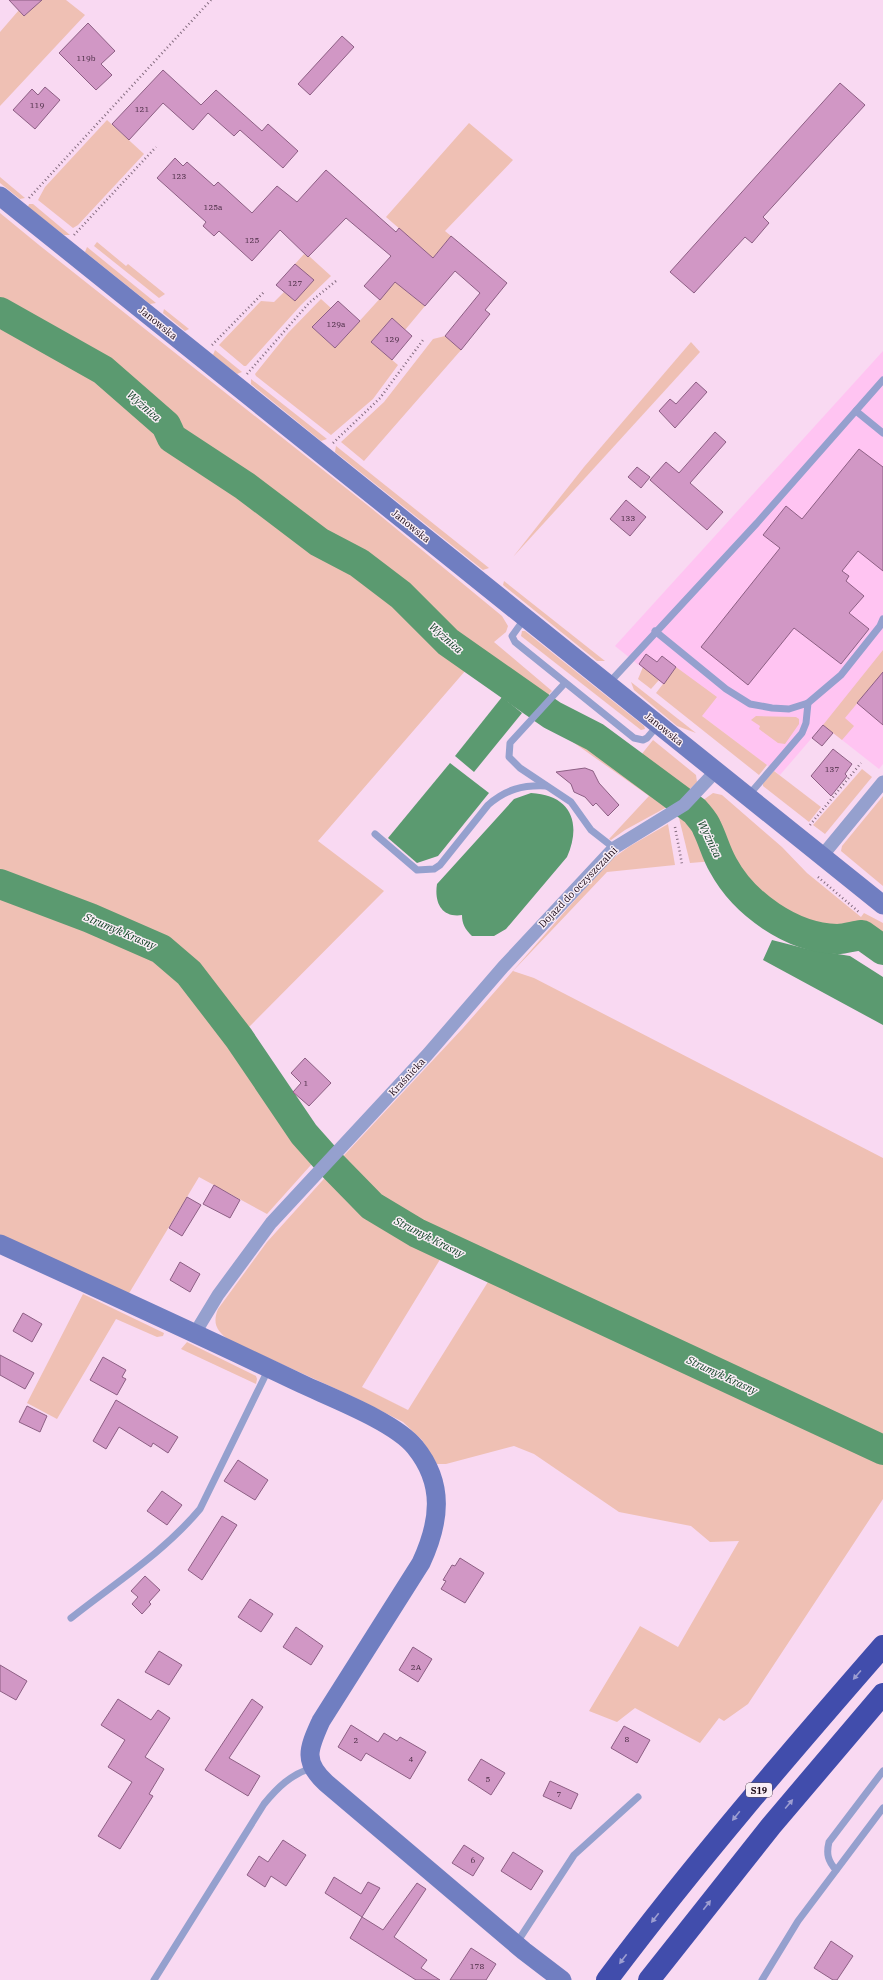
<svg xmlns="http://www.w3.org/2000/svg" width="883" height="1980" viewBox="0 0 883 1980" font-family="'IBM Plex Serif',serif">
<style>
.built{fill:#ffc4f2}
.green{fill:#efc0b4}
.water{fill:#5b9a70}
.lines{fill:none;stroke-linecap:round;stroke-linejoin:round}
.river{stroke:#5b9a70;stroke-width:30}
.building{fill:#d197c5;stroke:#8d5f84}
.path{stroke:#836b7e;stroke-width:2.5;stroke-dasharray:1 3;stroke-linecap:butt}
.lane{stroke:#95a0ce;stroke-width:7}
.street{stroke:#95a0ce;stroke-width:13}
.secondary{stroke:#707ec1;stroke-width:19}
.highway{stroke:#414dac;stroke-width:22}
.oneway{fill:#9d9ed1}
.labels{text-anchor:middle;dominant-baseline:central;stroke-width:3;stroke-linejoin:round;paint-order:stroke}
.number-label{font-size:8px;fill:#462a40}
.shield{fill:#f9eef6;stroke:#5b4c58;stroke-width:1}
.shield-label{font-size:9px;font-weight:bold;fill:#170614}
.street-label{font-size:10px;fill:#170614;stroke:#f9eef6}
.water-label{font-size:11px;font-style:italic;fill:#104225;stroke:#f9eef6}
</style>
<rect width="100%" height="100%" fill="#f9d9f2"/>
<path class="built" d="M883,351V764L879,769L823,725L780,775L702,716L615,646Z"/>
<g class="green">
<path d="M42,0H66L85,15L0,106V32L19,10L24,16Z"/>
<path d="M107,120L144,154L78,225L73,228L38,200L45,187Z"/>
<path d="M469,123L513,160L445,231L451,236L406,291L425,306L405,330L392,318L371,342L398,365L373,399L331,435L256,376L255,374L288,333L321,299L331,308L313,328L335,348L424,250L386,217Z"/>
<path d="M0,177L25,198L20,199L0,183Z"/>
<path d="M29,204H33L70,235H64L28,207Z"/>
<path d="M0,213L39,245L371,508L502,616L508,626L506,632L494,642L552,691L540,703L448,639L405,593L363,560L321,539L246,482L175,436L170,424L107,368L0,305Z"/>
<path d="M97,242L126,266L128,264L165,294L159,298L94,246Z"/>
<path d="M87,247L156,303L150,304L85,252Z"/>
<path d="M304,254L308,257L309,256L331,276L301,305L246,366H244L219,345L261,301L274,302L284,292L295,301L313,280L295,264Z"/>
<path d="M164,309L189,329L185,331L163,313Z"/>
<path d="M0,316L96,372L162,428L170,442L245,490L311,541L365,572L398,597L446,643L472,663L318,841L384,891L245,1031L196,970L174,947L150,935L0,876Z"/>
<path d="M445,336L461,350L364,461L341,442L384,402L433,339Z"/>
<path d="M691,342L700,352L513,557L584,467Z"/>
<path d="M215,350L242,372L237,374L213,355Z"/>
<path d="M251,379L327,439L321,441L251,384Z"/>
<path d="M336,446L489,568L483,570L335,452Z"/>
<path d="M504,581L605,661H597L503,585Z"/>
<path d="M522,631H525L644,726L645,729L641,730L521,636Z"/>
<path d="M883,650V672L845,718L854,726L842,740L823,725Z"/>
<path d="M643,667L659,680L651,689L638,679Z"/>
<path d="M676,667L717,697L702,716L767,765L759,775L656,693Z"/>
<path d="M631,682L696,733L677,726L634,690Z"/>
<path d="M553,703L598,724L641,755L653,740L696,775L697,782L681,798L597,736L548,709Z"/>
<path d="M545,712L595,739L678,801L625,830L611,840L609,839L649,796L539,718Z"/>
<path d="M756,716L796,717L799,719V724L785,744L778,743L759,729L760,726L751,720Z"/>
<path d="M862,769L872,777L825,834L813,825Z"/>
<path d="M774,771L821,807L809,822L763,786V783Z"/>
<path d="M713,793L722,795L782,847L807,873L861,917L864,913L883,923V948L861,933L837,937L817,934L800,929L781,920L762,907L746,893L733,878L724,865L709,826L695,806Z"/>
<path d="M883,796V886L841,851L842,846Z"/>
<path d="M690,811L705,832L714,861L690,863L679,818Z"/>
<path d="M668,824L675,865L607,872L513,971L534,978L883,1158V1435L871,1441L418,1231L374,1204L335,1165L463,1028L609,861L630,846Z"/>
<path d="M0,892L158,955L184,980L231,1045L236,1040L303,1137L319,1156L267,1214L199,1177L128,1295L0,1236Z"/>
<path d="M860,939L883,955V960L868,949L827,943Z"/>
<path d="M331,1171L369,1209L419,1240L444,1253L362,1387L408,1410L491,1277L667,1357L883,1460V1499L748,1704L724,1721L719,1718L700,1743L635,1708L617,1722L589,1711L640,1626L678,1647L739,1541L710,1542L691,1526L619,1512L534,1454L514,1446L446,1464H437L422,1440L403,1422L354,1397L229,1340C217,1331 212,1324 218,1309L267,1242Z"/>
<path d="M83,1294L164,1333L163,1336L157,1337L116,1319L57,1419L27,1403Z"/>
<path d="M187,1342L256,1376L257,1379L256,1384L181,1349Z"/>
</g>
<g class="water">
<path d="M502,697L522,713L474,772L455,756Z"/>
<path d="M450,763L489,793L438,856L417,863L388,838Z"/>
<path d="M531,793C571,795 582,823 567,857L506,929L494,936H472C465,929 462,924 462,915C442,918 434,903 437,884L514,799Z"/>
<path d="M772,940L807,949L850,956L883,977V1025L763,960Z"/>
</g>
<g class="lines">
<g class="river">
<path d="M0,312L103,370L166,425L172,438L245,486L319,542L359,563L401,595L448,642L552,715L595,737L695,811C699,816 705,822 707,828C713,840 716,853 723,865C744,904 792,938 837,939C845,939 854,936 862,935L883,950"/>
<path d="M0,884L90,918L161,949L189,973L239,1038L304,1134L328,1161L372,1206L417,1233L883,1450"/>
</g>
</g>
<g class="building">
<path d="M9,0H42L24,16Z"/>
<path d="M88,23L115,51L101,64L112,75L96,90L59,53Z"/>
<path d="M342,36L354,47L310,95L298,84Z"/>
<path d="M163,70L201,105L216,90L262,131L268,124L298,151L283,168L240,130L234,136L208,113L193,130L163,103L129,140L112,124Z"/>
<path d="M840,83L865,105L763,217L769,223L752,243L745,237L694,293L670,272Z"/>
<path d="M45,87L60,100L35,129L13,110L32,89L38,95Z"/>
<path d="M175,158L183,166L187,162L214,186L218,182L252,213L277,186L297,202L326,170L396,232L399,228L433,258L451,236L507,283L485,310L490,314L461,350L445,336L480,293L455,271L425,306L395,282L380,300L364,286L391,256L346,218L308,257L280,230L252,261L219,231L214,236L203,226L206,222L157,178Z"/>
<path d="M295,264L314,280L295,301L276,285Z"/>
<path d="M338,301L360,321L335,348L312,327Z"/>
<path d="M392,318L412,336L392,360L371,342Z"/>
<path d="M696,382L707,392L675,428L659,411L670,399L676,404Z"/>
<path d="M715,432L726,442L690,483L723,512L707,530L650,480L666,462L679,473Z"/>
<path d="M859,449L883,467V571L858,551L842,571L849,576L846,581L864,596L849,613L869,629L841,664L794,628L748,685L701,647L780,548L763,535L786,506L802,519Z"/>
<path d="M637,467L650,477L641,488L628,477Z"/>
<path d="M626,500L646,517L630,536L610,519Z"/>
<path d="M646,654L657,662L662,656L676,667L664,684L639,664Z"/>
<path d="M883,672V725L857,703Z"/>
<path d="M823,725L833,733L822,746L812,738Z"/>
<path d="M833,749L852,764L845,774L847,776L831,796L811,776Z"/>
<path d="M585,768L593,771L599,783L619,805L608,816L596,803L593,806L585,797L574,792L571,784L556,772Z"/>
<path d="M305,1058L331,1083L309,1106L293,1092L301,1083L291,1073Z"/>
<path d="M214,1185L240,1200L230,1218L203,1204Z"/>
<path d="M187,1197L201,1205L182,1236L169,1228Z"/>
<path d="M180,1262L200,1274L190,1292L170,1280Z"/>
<path d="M23,1313L42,1324L32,1342L13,1331Z"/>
<path d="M0,1355L34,1373L25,1389L0,1375Z"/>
<path d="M103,1357L126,1370L122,1377L126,1379L117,1395L90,1380Z"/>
<path d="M116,1400L178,1437L168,1453L153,1443L151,1447L119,1427L106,1449L93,1441Z"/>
<path d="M27,1406L47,1416L40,1432L19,1422Z"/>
<path d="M238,1460L268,1480L255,1500L224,1481Z"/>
<path d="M162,1491L182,1505L167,1525L147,1511Z"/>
<path d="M222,1516L237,1525L202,1580L188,1570Z"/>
<path d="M460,1558L484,1573L465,1603L441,1589L446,1581L443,1580L452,1565L455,1566Z"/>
<path d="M145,1576L160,1590L149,1602L151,1604L142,1614L132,1604L138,1597L131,1591Z"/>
<path d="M250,1599L273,1614L261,1632L238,1617Z"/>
<path d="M296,1627L323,1646L311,1665L283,1647Z"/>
<path d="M413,1647L432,1659L418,1682L399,1670Z"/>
<path d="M159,1651L182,1665L169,1685L145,1672Z"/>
<path d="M0,1665L27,1681L16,1700L0,1691Z"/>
<path d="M118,1699L151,1720L158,1710L170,1718L145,1757L164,1769L149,1794L153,1796L120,1849L98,1836L132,1782L108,1767L125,1740L101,1725Z"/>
<path d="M252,1699L263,1707L229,1758L260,1776L248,1796L205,1770Z"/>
<path d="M351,1725L378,1742L384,1733L397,1741L400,1737L426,1752L410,1779L366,1753L361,1761L338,1747Z"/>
<path d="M624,1726L650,1740L637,1763L611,1748Z"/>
<path d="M481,1759L505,1773L491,1795L468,1780Z"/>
<path d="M550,1781L578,1794L571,1809L543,1796Z"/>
<path d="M283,1840L306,1855L286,1886L271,1876L265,1887L247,1875L259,1856L268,1862Z"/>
<path d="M464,1845L484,1858L473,1876L452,1863Z"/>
<path d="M513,1852L543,1871L531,1890L501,1871Z"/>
<path d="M334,1877L361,1894L368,1882L380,1888L362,1917L325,1893Z"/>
<path d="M417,1883L426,1889L394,1937L427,1960L421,1968L440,1980H416L350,1938L362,1917L383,1930Z"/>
<path d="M831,1941L853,1956L837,1980H833L814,1968Z"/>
<path d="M471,1948L496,1964L486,1980H450Z"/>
</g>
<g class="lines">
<g class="path">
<path d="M29,198L211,0"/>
<path d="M74,235L156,147"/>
<path d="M212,345L264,292"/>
<path d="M247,374L309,303L336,281"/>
<path d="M333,443L380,398L423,340"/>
<path d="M810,825L861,763"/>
<path d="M675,827L682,864"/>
<path d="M818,877L860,913"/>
</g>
<g class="lane">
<path d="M856,411L883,433"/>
<path d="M525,618L512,636L515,642L634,738L643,740L647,738L658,725"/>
<path d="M655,631L726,689L750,704L772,708L789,709L808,703"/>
<path d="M565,683L510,743L509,757L520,768L571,802L591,830L614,848"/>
<path d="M608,684L757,523L883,380"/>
<path d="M748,796L802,733L806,723L808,703L841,675L880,626L883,619"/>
<path d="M375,834L417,870L434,869L440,865L488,805C506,789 523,785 546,786"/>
<path d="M71,1618C115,1583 163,1553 200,1509L269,1368"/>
<path d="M836,1870C828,1861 826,1854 829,1842L883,1771"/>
<path d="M516,1944L574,1855L638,1797"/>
<path d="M154,1980L264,1804C277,1788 291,1774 312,1768"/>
<path d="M762,1980L798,1921L883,1808"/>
</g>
<g class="street">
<path d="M822,856L883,782"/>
<path d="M195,1333L218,1295L271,1223L427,1055L503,967L614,848L684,805L716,771"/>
</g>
<g class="secondary">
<path d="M0,196L883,905"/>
<path d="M0,1244C101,1290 202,1336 302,1384C332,1398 395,1422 415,1447C445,1484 440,1522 421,1563L321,1721C309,1748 302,1761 326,1783L524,1951L562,1980"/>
</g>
<g class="highway">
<path d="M607,1980C694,1864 788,1755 883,1646"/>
<path d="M649,1980L771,1826L883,1694"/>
</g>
</g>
<defs><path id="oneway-solid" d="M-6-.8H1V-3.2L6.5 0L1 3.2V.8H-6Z"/></defs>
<g class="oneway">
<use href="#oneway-solid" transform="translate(857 1675) rotate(131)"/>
<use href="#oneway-solid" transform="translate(789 1804) rotate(-50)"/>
<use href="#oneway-solid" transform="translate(736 1816) rotate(129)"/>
<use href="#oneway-solid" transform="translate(707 1905) rotate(-52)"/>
<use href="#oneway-solid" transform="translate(655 1918) rotate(128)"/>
<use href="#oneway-solid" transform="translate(623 1959) rotate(127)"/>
</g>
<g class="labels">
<g class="number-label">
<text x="86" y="58">119b</text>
<text x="37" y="105">119</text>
<text x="142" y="109">121</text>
<text x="179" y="176">123</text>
<text x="213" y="207">125a</text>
<text x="252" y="240">125</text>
<text x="295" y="283">127</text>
<text x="336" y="324">129a</text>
<text x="392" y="339">129</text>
<text x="628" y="518">133</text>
<text x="832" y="769">137</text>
<text x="306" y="1083">1</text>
<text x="416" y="1667">2A</text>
<text x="627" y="1739">8</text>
<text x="356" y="1740">2</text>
<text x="411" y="1759">4</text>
<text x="488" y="1779">5</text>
<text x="559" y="1794">7</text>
<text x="473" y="1860">6</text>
<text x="477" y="1966">178</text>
</g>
<rect class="shield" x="746" y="1783" width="26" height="14" rx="3"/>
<g class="shield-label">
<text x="759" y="1790">S19</text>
</g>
<g class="street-label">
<text transform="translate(158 323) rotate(39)">Janowska</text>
<text transform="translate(411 526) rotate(39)">Janowska</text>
<text transform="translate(664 729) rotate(39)">Janowska</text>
<text transform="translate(578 887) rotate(-46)">Dojazd do oczyszczalni</text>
<text transform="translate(407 1077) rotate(-47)">Kraśnicka</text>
</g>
<g class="water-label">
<text transform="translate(144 406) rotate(41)">Wyżnica</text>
<text transform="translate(446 638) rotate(41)">Wyżnica</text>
<text transform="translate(710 839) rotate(64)">Wyżnica</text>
<text transform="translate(120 931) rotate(23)">Strumyk Krasny</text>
<text transform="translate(429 1237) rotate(27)">Strumyk Krasny</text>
<text transform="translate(722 1375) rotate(25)">Strumyk Krasny</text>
</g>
</g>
</svg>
